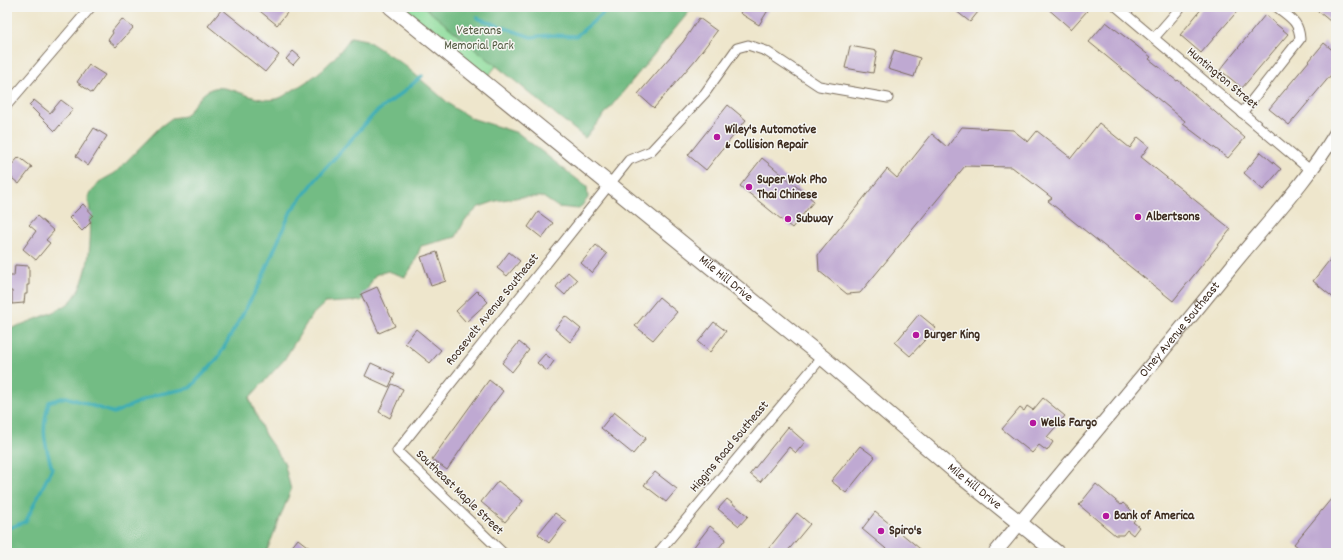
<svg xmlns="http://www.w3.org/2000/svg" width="1343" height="560" viewBox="0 0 1343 560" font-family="Dekko,sans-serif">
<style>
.green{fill:#8fdd9c;stroke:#65845d}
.forest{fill:#73bc84;stroke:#577351}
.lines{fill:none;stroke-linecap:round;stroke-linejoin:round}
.stream{stroke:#3cadb6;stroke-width:3.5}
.building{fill:#bfa9d2}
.street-casing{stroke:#7a6c5b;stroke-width:11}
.secondary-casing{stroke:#7a6c5b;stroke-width:15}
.primary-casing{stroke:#7a6c5b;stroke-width:17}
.street{stroke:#fff;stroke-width:9}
.secondary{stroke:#fff;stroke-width:13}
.primary{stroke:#fff;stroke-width:15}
.poi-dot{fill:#b5179e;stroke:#f6f6f2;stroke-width:1.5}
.labels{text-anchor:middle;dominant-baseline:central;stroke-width:3;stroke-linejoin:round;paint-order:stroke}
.park-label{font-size:13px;fill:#50573e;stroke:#f6f6f2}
.street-label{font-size:13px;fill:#3b2a1e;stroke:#f6f6f2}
.poi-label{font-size:13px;font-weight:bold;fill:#3b2a1e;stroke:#f6f6f2;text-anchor:start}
</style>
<rect width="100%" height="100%" fill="#f6f6f2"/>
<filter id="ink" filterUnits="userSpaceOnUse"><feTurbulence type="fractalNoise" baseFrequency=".025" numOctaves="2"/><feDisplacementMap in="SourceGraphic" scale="8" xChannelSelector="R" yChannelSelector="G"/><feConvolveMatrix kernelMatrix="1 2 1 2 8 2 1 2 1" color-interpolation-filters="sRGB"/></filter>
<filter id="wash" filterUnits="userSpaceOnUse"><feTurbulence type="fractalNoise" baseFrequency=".012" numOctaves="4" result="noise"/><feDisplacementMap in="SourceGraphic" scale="16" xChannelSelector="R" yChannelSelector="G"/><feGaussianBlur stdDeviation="0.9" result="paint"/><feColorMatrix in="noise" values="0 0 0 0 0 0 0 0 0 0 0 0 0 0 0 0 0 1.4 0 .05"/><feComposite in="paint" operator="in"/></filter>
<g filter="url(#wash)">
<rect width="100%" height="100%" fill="#eee6cc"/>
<path class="green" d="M391,7H545L483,82Z"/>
<g class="forest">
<path d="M424,7H693L585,138Z"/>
<path d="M351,37L366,40L403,64L454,108L471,118L518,133L587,187L588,198L579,209L558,207L543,197H521L496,201L479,207L465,220L456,237L421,246L414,264L405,277L388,271L375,275L361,301L325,303L311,316L284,360L249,398L265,435L284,462L291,490L266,553H7V330C22,324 58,312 69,303C92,282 93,226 88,197L99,182L115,173L160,127L172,118L185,116C192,108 201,93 211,89C229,82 254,104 276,99C282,98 288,93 293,90C320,74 332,63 351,37Z"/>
</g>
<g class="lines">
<g class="stream">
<path d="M477,18L531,37L549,35L576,36L611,7"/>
<path d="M7,529L26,521L52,468C44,442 41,429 49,402L66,397L114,413L155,395L190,388L218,358L259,285L291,211L322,172L375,113L402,93L422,76"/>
</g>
</g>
<g id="blocks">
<g class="building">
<path d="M255,7H292L277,25Z"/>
<path d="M744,7H770L759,25L740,13Z"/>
<path d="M951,7H982L970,22Z"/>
<path d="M1046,7H1082L1087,11L1071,29Z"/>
<path d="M1203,7H1241L1201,53L1180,35Z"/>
<path d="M1313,7H1336V26Z"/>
<path d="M222,9L279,55L265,72L208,26Z"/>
<path d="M1265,15L1288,34L1242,88L1220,70Z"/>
<path d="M699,18L717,31L696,59L654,108L638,94L683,42Z"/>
<path d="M122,19L133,28L116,47L108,40L113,33L112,31Z"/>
<path d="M1106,22L1151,57L1149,59L1177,81L1178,80L1245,138L1228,158L1183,124L1185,121L1089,42Z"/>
<path d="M1324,43L1336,53V69L1289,125L1269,109Z"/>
<path d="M850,46L877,51L873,73L845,68Z"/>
<path d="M894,50L920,58L914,77L888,69Z"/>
<path d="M293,51L300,57L293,65L286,59Z"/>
<path d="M89,65L105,75L92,93L77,82Z"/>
<path d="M34,100L50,113L61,100L73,109L55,131L29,105Z"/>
<path d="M728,105L746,120L706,170L688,155Z"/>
<path d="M1099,123L1130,148L1138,137L1149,146L1141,157L1231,229L1173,301L1048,201L1052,198L1012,167L965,166L860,293L847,294L819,271L818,255L887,169L897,178L932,134L947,147L962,127L1013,130L1028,142L1037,131L1071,158Z"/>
<path d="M94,128L107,136L88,166L76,156Z"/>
<path d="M1261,152L1281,169L1263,190L1244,173Z"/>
<path d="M19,157L32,167L19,184L7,174V170Z"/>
<path d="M762,158L814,201L792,228L740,186Z"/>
<path d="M83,204L93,215L89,219L91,222L82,231L69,218Z"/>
<path d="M538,212L553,223L542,238L528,227Z"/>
<path d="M37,216L54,231L46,240L50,243L36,260L23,249L36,231L29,225Z"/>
<path d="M596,245L607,254L592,273L581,263Z"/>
<path d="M437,252L446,281L431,286L421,257Z"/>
<path d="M509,252L520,261L507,276L497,268Z"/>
<path d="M1336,252V300L1313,281Z"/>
<path d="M15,265L29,266V285H27V294H25L24,303L12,304V291H9V276H14Z"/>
<path d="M568,272L577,280L565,295L556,287Z"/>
<path d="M377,287L395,326L379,333L361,294Z"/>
<path d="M477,291L488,302L466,322L456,311Z"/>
<path d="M659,297L677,312L653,340L635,326Z"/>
<path d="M919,314L936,328L910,356L895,343Z"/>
<path d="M565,316L581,329L570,342L555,329Z"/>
<path d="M714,322L726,331L710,352L698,342Z"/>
<path d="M416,329L441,350L430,363L405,343Z"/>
<path d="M519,342L529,350L512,372L502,363Z"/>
<path d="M545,354L554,361L547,371L537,363Z"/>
<path d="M371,363L395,374L389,387L365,376Z"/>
<path d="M489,380L503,391L473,431L447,470L432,459Z"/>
<path d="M392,384L403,389L390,418L379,412Z"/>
<path d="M1043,398L1065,416L1047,437L1053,442L1047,451L1039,445L1032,453L1002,429L1020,408L1024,411L1027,406L1033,410Z"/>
<path d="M614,412L646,438L633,454L601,428Z"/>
<path d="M788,427L805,442L796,453L789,447L760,482L750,474Z"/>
<path d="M860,446L875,457L846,493L831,481Z"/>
<path d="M655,472L677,489L666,502L644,485Z"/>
<path d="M498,481L523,501L505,522L481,502Z"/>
<path d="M1096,484L1121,505L1123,503L1138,516L1133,522L1139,527L1133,535L1127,530L1123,535H1115L1079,505Z"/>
<path d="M1336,493V553H1306L1294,544Z"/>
<path d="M727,499L748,516L739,526L718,509Z"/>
<path d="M875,512L901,533L925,553H891L862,529Z"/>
<path d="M555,513L566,521L549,543L538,534Z"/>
<path d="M797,513L810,524L786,553H765Z"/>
<path d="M710,526L726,539L715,553H689Z"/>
<path d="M298,539L316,553H287Z"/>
</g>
</g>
</g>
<g filter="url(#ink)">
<use href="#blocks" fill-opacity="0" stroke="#7a6c5b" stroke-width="1"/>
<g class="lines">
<defs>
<g id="street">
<path d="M1117,7L1310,170"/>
<path d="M1154,38L1181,7"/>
<path d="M7,105L91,7"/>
<path d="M1242,113L1300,39C1299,21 1290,18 1277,7"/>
<path d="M503,553L397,451L629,160L651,151L705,93L737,48L748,45L766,51L819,86L888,98"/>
<path d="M658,553L822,357"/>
</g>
<g id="secondary">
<path id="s1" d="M995,553C1074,457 1154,363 1232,266C1267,223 1307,181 1336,133"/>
</g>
<g id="primary">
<path id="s2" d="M391,7L822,357L956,472L1057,553"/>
</g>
</defs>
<use href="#street" class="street-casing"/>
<use href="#secondary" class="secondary-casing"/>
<use href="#primary" class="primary-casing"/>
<use href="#street" class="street"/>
<use href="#secondary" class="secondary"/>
<use href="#primary" class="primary"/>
</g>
</g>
<g class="poi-dot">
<circle cx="717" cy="137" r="4"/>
<circle cx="749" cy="187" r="4"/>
<circle cx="1138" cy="217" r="4"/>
<circle cx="788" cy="219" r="4"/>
<circle cx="916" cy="335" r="4"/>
<circle cx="1033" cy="423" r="4"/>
<circle cx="1106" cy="516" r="4"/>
<circle cx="881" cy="531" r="4"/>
</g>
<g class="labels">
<g class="park-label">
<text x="479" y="31">Veterans<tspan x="479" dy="15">Memorial Park</tspan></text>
</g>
<g class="street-label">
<text transform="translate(1222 79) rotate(40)">Huntington Street</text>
<text stroke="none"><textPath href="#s2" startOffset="431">Mile Hill Drive</textPath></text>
<text transform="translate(493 310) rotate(-51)">Roosevelt Avenue Southeast</text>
<text stroke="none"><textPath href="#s1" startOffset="290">Olney Avenue Southeast</textPath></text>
<text transform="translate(730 447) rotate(-50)">Higgins Road Southeast</text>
<text stroke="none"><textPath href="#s2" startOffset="755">Mile Hill Drive</textPath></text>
<text transform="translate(459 493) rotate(44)">Southeast Maple Street</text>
</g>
<g class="poi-label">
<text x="725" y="130">Wiley's Automotive<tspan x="725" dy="15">&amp; Collision Repair</tspan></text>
<text x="757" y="180">Super Wok Pho<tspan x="757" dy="15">Thai Chinese</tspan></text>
<text x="1146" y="217">Albertsons</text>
<text x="796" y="219">Subway</text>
<text x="924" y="335">Burger King</text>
<text x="1041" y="423">Wells Fargo</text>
<text x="1114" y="516">Bank of America</text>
<text x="889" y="531">Spiro's</text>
</g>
</g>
<rect width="1343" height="560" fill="none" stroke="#f6f6f2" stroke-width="24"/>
</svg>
